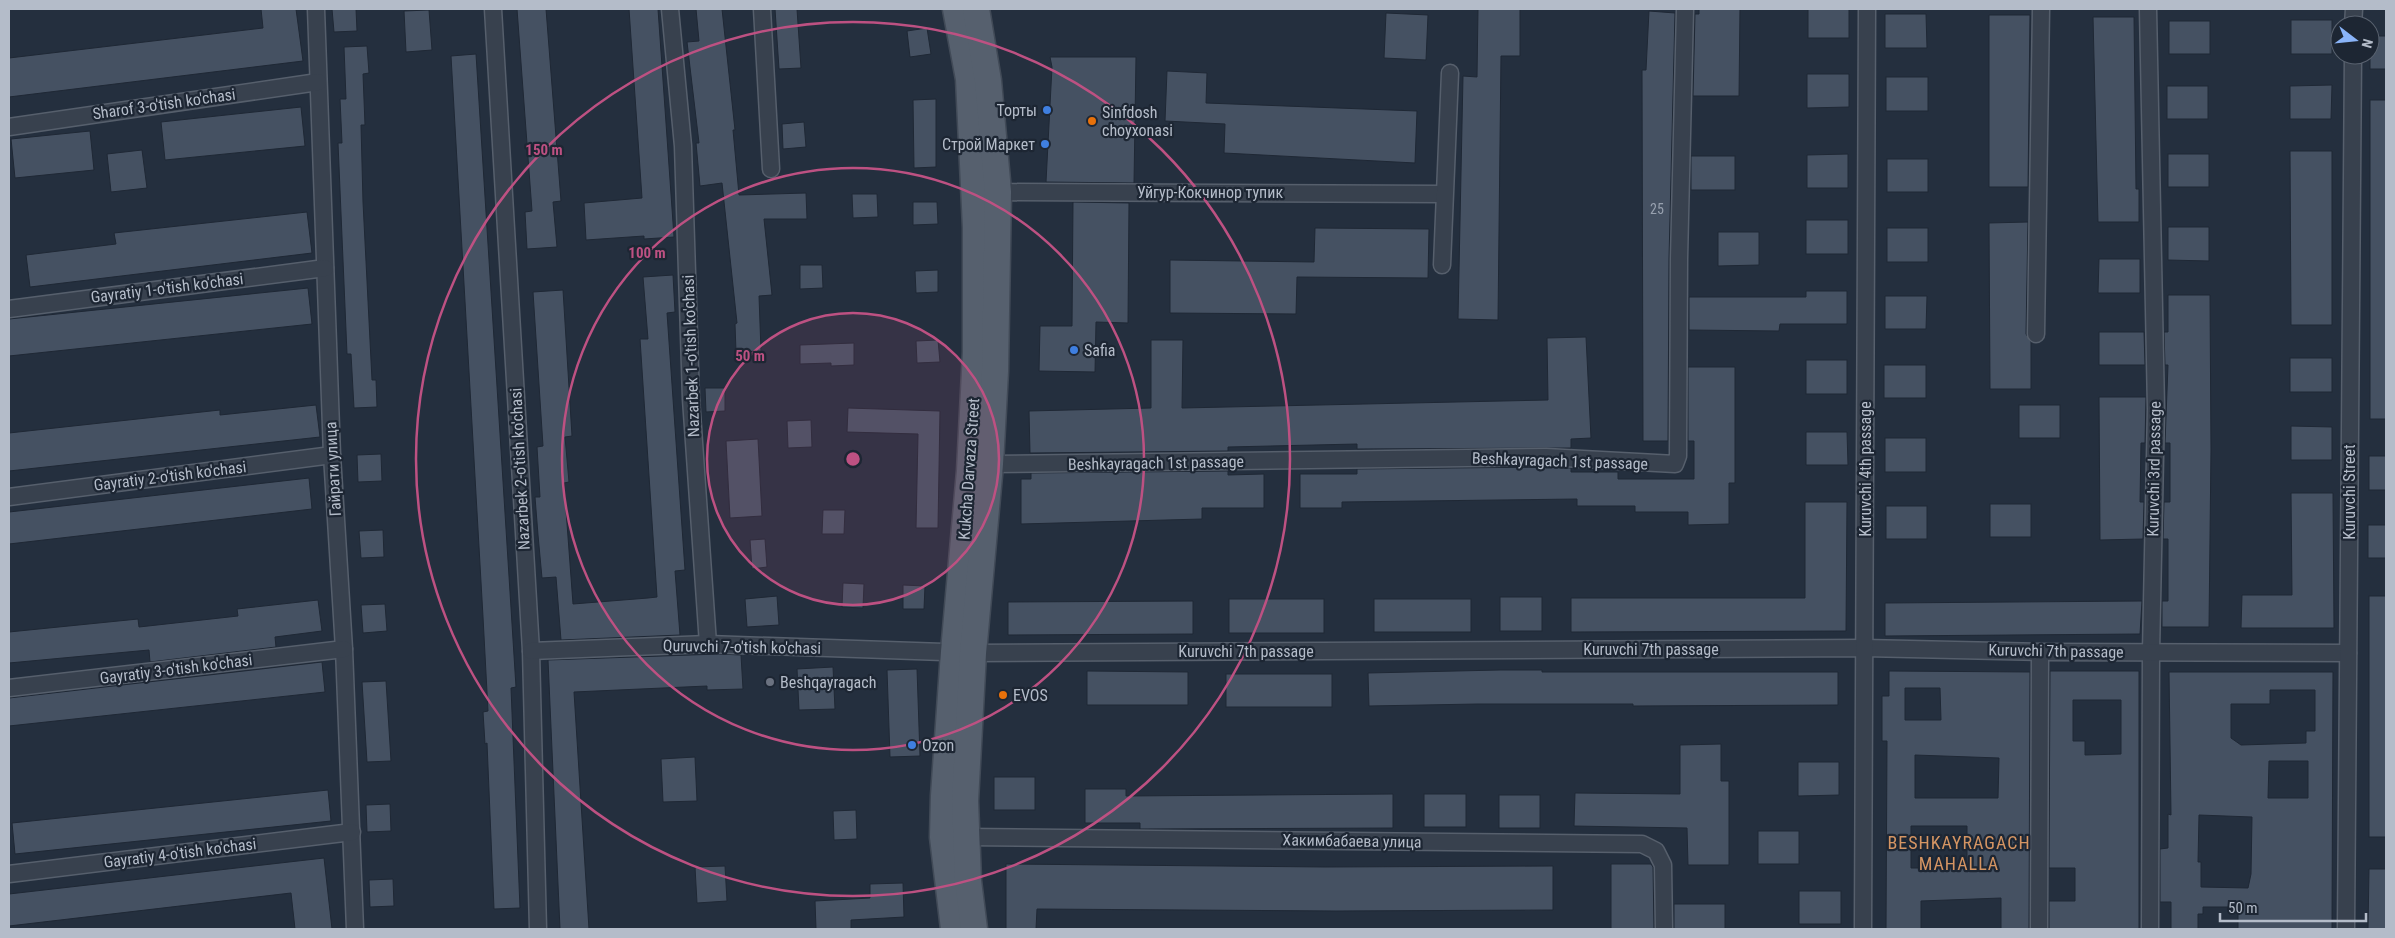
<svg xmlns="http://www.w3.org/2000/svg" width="2395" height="938" viewBox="0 0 2395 938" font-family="'Roboto Condensed',sans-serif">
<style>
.building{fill:#455162;stroke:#1f2835;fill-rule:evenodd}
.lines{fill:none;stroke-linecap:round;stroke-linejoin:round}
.street-casing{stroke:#565f6c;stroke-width:19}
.primary-casing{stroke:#414a57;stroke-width:29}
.street{stroke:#38414e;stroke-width:16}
.primary{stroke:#56606e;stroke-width:26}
.ring{fill:none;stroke:#bd5182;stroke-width:2.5}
.shop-dot{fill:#3f7fe0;stroke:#1d2633;stroke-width:2}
.food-dot{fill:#e8710a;stroke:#1d2633;stroke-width:2}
.worship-dot{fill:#6b7280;stroke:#1d2633;stroke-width:2}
.labels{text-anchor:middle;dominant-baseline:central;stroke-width:4.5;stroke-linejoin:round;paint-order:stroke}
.number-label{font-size:14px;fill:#98a1af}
.street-label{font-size:16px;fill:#b4bcc9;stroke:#1d2633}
.poi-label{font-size:16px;fill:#b4bcc9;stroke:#1d2633;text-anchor:start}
.neighbourhood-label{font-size:18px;letter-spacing:1px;fill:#d59563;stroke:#1d2633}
.centre{fill:#bd5182;stroke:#1d2633;stroke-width:2.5}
.ring-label{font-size:15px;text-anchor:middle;font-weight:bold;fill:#bd5182;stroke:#1d2633;stroke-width:4.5;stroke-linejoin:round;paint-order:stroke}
</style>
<rect width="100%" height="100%" fill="#242f3e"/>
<g class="building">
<path d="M261,9H296L303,61L9,97V58L263,28Z"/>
<path d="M332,9H356L357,31L334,32Z"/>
<path d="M517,9H546L561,201L553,202L557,247L527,249L525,212L532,211Z"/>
<path d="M629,9H658L674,237L644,239V236L586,240L584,203L642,198Z"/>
<path d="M696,9H722L735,130H733L739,195L806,193L807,219H764L772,295L759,296L761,351L736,352L735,324L737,323L722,183L700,186L696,143H699L687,42L699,41Z"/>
<path d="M775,9H797L801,68L779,69Z"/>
<path d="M1478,9H1520V56H1501L1498,320L1458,319L1463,76L1477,77Z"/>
<path d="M1699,9H1740L1739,96H1693L1695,14H1699Z"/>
<rect x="1808" y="9" width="41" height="29"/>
<path d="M429,10L432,50L406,52L404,11Z"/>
<path d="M1649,11L1675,13L1669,259L1668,441H1643L1642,70H1646Z"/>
<path d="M1386,13L1428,15L1426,60L1384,58Z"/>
<path d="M1885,14H1926L1927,48H1885Z"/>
<path d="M1989,15H2030L2028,187H1989Z"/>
<path d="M2093,17H2134L2136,189H2139V222H2098Z"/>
<rect x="2291" y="20" width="41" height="34"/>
<rect x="2169" y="21" width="41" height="33"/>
<path d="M927,28L931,54L910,57L907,31Z"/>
<rect x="2370" y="36" width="16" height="33"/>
<path d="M367,46L369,73L363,74L365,125H361L363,202L372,380H376L377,407L354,408L351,354H347L338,143H342L340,99H346L344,47Z"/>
<path d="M476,54L516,687L511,688L520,908L494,909L487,743L485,744L483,712L488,711L483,617L451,56Z"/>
<path d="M1050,57H1136L1134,183L1046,182L1052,67Z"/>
<path d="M1167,71L1207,73L1206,103L1417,111L1415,163L1224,153L1225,124L1165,121Z"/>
<path d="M1807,74H1849V107L1807,108Z"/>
<rect x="1886" y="77" width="42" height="34"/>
<path d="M2332,85L2331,119H2290V86Z"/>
<rect x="2167" y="86" width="41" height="33"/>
<path d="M936,99V167L914,168L913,100Z"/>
<rect x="2370" y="100" width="16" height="319"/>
<path d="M301,107L305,146L165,160L161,122Z"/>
<path d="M804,122L806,147L783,149L782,124Z"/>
<path d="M90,131L94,170L15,178L11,139Z"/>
<path d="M142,150L147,188L111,192L107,154Z"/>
<path d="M2290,151H2332V325H2291Z"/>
<path d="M1848,154V188H1807V155Z"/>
<rect x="2168" y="154" width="41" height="33"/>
<rect x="1691" y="156" width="44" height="34"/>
<rect x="1887" y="159" width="41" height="33"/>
<path d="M852,194H877L878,217L853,218Z"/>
<path d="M913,202H937L938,224L913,225Z"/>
<path d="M1073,202L1129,203L1128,323L1096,322L1095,372L1039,371L1040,326H1072Z"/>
<path d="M307,212L312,253L30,287L26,255L116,244L114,233Z"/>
<rect x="1806" y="220" width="42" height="34"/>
<path d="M2028,222L2026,334L2031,342V389H1990L1989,223Z"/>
<path d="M2168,227H2209V261L2168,260Z"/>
<path d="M1315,228L1429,229L1428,278L1297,277L1296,314L1170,313V260L1314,262Z"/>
<rect x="1887" y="228" width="41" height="34"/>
<path d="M1718,232H1759V265L1718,266Z"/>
<path d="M2099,259H2140V293H2098Z"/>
<path d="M800,265H822L823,288L800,289Z"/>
<path d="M938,270V292L916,293L915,271Z"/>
<path d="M673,275L675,312L667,313L685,570L675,571L680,635L561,640L556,577L542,578L538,535L535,497H540L537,447L543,446L533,292L563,290L572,436L565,437L569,482L564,483L573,604L648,598L657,597L640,339H648L643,277Z"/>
<path d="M308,288L312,324L9,356V319Z"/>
<path d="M1806,291H1847V324H1780L1779,331L1689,330V297H1806Z"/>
<path d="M2168,295H2210L2211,450L2209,627H2162V601H2168V539H2163L2164,502H2170V443H2165L2168,365H2165L2164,332H2168Z"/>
<path d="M1885,296H1927L1926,329H1885Z"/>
<path d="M2099,332H2144L2145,365H2099Z"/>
<path d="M1586,337L1591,438L1571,439V448L1357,449V444L1228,447V451L1030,453L1029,411L1151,408V340H1183L1182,408L1548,400L1547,338Z"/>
<path d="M938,340L940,362L917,363L916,341Z"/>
<path d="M854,343V365L831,366V363L800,364V345Z"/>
<rect x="2290" y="358" width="42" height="34"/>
<rect x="1806" y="360" width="41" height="34"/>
<rect x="1884" y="365" width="42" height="33"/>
<path d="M1688,367H1735V483H1729V524L1688,525V512H1635V506H1577V499L1342,502V508H1300V474H1357V469L1546,467L1571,468V472H1618V479H1694V441H1688Z"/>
<path d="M705,388H725V411L706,412Z"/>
<path d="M2099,397H2146L2145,443H2141L2140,502H2144L2143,539L2100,540Z"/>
<path d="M316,405L320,437L9,471V433L220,410V415Z"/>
<rect x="2019" y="405" width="41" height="33"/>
<path d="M848,408L940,411L938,528H916L918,434L847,432Z"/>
<path d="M811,420L812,447L788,448L787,421Z"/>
<path d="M2291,426L2332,427V460H2291Z"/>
<path d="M1806,432H1847L1848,465H1806Z"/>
<rect x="1885" y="438" width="41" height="34"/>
<path d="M758,439L762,516L730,518L726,441Z"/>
<path d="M381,454L382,481L358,482L357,455Z"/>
<rect x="2369" y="456" width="17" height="34"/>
<path d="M1228,471V475L1264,474V508H1202V519L1021,524V479H1031V473Z"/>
<path d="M309,478L312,509L9,544V512Z"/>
<path d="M2291,493H2333L2334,628H2241L2242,595H2292Z"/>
<path d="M1805,502H1847L1846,631L1571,632V598H1805Z"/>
<rect x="1990" y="504" width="41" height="33"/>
<rect x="1886" y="506" width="41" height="33"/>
<path d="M823,510H845L844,534H822Z"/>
<rect x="2368" y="525" width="18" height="33"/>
<path d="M383,530L384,557L361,558L359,531Z"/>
<path d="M765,539L767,567L752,569L750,540Z"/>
<path d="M843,583L864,584L863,608L842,607Z"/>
<path d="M903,585L925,586L924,609H903Z"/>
<path d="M777,596L779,625L747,627L745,599Z"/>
<rect x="2369" y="596" width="17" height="241"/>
<rect x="1500" y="597" width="42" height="34"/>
<rect x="1229" y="599" width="95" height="34"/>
<rect x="1374" y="599" width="97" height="33"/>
<path d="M318,600L322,631L275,637L276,647L150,662L149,650L9,663V632L138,619L139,627L238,616L237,609Z"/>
<path d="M1193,601V634L1008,635V602Z"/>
<path d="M2142,601L2140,634L1885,636V603Z"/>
<path d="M385,604L387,631L363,633L361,605Z"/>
<path d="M719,654L741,655L743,689L707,690V686L574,692L589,929H560L548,660Z"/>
<path d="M322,662L325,692L9,726V698Z"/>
<path d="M833,667L835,709L799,710L797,669Z"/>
<path d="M917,669L920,756L890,757L887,670Z"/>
<path d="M1500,670H1542V672H1838V705L1633,706V704H1477L1369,706L1368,673Z"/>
<path d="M1087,671L1188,672V705H1087Z"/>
<path d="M1889,671L2030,672L2029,929H2001V898L1921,901V929H1886L1887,741H1882V696H1889ZM1905,688H1940L1941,720H1905ZM1915,755L1999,758L1998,798H1915ZM1911,826H1967V868H1911Z"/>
<path d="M2050,671H2139V929H2049V901H2075V868H2049ZM2073,700H2121V754L2085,755V741H2073Z"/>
<path d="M2169,672H2333L2332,929H2238V907H2203V914H2198V929H2171V902H2160V849L2168,848V814L2171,815ZM2270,690H2315V731H2306V743L2241,745L2231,738V704H2270ZM2269,761H2308V798H2268ZM2199,815L2252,817L2251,874L2248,888L2201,887V862H2198Z"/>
<rect x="1226" y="674" width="106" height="33"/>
<path d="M386,681L391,761L367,762L362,682Z"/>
<path d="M1721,744V781H1729V865H1688L1687,828L1574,826L1575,793L1680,794V745Z"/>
<path d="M695,757L697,801L663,802L661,759Z"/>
<path d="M1798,762H1839V795L1798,796Z"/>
<rect x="994" y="777" width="41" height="33"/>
<path d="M1085,789H1126V796L1393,794V828L1140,829V823H1085Z"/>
<path d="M328,790L331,821L15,854L12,823Z"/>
<rect x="1424" y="794" width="42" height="33"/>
<rect x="1499" y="795" width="41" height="33"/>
<path d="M390,804L391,831L367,832L366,805Z"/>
<path d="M856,810L857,839L834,840L833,811Z"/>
<rect x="1758" y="831" width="41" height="33"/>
<path d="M324,858L332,929H295L291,893L9,926V894Z"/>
<path d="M1006,864L1325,867L1553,866V910L1336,911L1037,909L1036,929H1006Z"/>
<path d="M1611,864H1651L1653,867L1654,929H1611Z"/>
<path d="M725,866L727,901L697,903L695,867Z"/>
<path d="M2369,869H2386V929H2368Z"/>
<path d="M393,879L394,906L370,907L369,880Z"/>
<path d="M903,883L904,917L851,920V929H816L815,901L870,898V884Z"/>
<rect x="1799" y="891" width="42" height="33"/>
<rect x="1674" y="904" width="51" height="25"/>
</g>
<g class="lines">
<defs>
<g id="street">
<path d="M316,9L332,455L344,649L355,929"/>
<path d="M493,9L531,651L538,929"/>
<path d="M670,9L683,146L691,399L708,644"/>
<path d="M762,9L771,169"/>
<path d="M2148,9L2156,409L2151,652L2150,929"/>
<path d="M2353,25L2354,9"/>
<path d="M9,127L318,82"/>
<path d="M989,192L1444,194"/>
<path d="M1442,265L1450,73"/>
<path d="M9,309L325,268"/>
<path d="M2036,334L2041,9"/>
<path d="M990,464L1546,457L1675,464L1678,456L1679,259L1685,9"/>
<path d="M9,497L332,455"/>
<path d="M531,651L708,644L973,653L1864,648L2040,652L2348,653"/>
<path d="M9,688L344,649"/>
<path d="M965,837L1642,844L1656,851L1663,865L1664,929"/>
<path d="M9,874L352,832"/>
<path d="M1863,929L1867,9"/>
<path d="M2039,929L2040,652"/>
<path d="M2346,929L2353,55"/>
</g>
<g id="primary">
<path d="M954,929L943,837L944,796L954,652L970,471L976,352V228L969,79L956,9"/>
<path d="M974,929L968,881L965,801L973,653L990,464L995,371L998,192L988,81L976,9"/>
</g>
</defs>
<use href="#street" class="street-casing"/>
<use href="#primary" class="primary-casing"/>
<use href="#street" class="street"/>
<use href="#primary" class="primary"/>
</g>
<circle cx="853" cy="459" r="146" fill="#bd5182" fill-opacity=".12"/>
<g class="ring">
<circle cx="853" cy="459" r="146"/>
<circle cx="853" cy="459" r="291"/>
<circle cx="853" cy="459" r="437"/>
</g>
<g class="shop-dot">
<circle cx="1047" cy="110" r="5"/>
<circle cx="1045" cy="144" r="5"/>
<circle cx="1074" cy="350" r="5"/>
<circle cx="912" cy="745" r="5"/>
</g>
<g class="food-dot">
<circle cx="1092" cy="121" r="5"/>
<circle cx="1003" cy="695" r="5"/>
</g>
<circle class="worship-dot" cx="770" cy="682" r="5"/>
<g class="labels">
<g class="number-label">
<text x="1657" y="209">25</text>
</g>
<g class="street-label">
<text transform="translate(164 104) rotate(-8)">Sharof 3-o'tish ko'chasi</text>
<text x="1210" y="192">Уйгур-Кокчинор тупик</text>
<text transform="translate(167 288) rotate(-7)">Gayratiy 1-o'tish ko'chasi</text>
<text transform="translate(691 356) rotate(-92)">Nazarbek 1-o'tish ko'chasi</text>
<text transform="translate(1560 461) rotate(2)">Beshkayragach 1st passage</text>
<text transform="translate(1156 463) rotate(-1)">Beshkayragach 1st passage</text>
<text transform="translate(333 469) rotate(-93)">Гайрати улица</text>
<text transform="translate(520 469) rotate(-93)">Nazarbek 2-o'tish ko'chasi</text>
<text transform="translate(969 469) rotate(-86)">Kukcha Darvaza Street</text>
<text transform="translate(1865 469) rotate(-90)">Kuruvchi 4th passage</text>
<text transform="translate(2154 469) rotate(-89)">Kuruvchi 3rd passage</text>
<text transform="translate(170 476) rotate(-7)">Gayratiy 2-o'tish ko'chasi</text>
<text transform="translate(2349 492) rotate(-90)">Kuruvchi Street</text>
<text transform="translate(742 647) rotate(1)">Quruvchi 7-o'tish ko'chasi</text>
<text x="1651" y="649">Kuruvchi 7th passage</text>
<text x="1246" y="651">Kuruvchi 7th passage</text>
<text transform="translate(2056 651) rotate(1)">Kuruvchi 7th passage</text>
<text transform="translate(176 669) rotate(-7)">Gayratiy 3-o'tish ko'chasi</text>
<text transform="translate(1352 841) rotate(1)">Хакимбабаева улица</text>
<text transform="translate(180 853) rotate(-7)">Gayratiy 4-o'tish ko'chasi</text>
</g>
<g class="poi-label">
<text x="1037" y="110" text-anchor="end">Торты</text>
<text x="1102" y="112">Sinfdosh<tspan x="1102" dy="18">choyxonasi</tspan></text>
<text x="1035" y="144" text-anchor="end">Строй Маркет</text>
<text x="1084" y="350">Safia</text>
<text x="780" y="682">Beshqayragach</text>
<text x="1013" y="695">EVOS</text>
<text x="922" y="745">Ozon</text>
</g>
<g class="neighbourhood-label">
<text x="1959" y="842">BESHKAYRAGACH<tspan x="1959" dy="21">MAHALLA</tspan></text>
</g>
</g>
<circle cx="853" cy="459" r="8" class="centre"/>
<g class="ring-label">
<text x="544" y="155">150 m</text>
<text x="647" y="258">100 m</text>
<text x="750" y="361">50 m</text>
</g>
<rect width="2395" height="938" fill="none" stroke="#b4bcc9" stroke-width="20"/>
<g transform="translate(2355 40) rotate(106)"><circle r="24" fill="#1d2633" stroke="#59626f"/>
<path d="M0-4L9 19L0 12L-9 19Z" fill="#8ab4f8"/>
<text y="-8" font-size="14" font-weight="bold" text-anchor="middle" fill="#b4bcc9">N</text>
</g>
<path d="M2220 913v8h146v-8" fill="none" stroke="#b4bcc9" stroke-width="2.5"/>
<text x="2228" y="913" font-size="15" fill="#b4bcc9" stroke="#1d2633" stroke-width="4" paint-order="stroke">50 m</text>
</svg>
